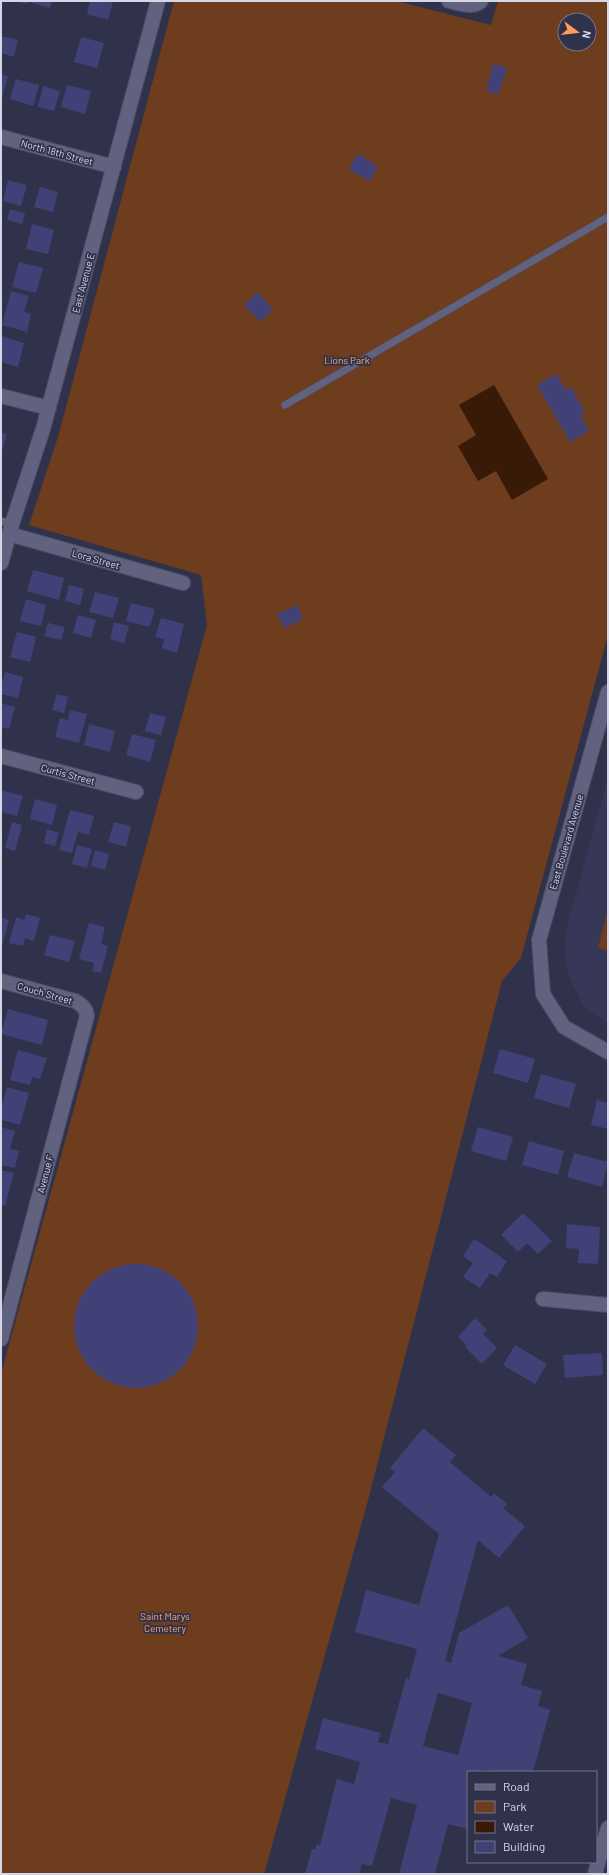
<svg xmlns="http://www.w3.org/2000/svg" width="609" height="1875" viewBox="0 0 609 1875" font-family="Barlow,sans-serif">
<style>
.built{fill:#373858}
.green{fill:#6d3d1e;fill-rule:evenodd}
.water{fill:#381a07}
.building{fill:#414178;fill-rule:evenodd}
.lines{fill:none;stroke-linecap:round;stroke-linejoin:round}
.service-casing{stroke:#4d4e64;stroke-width:8}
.minor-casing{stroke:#4d4e64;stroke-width:16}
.service{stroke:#60627f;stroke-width:7}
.minor{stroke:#60627f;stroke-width:14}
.labels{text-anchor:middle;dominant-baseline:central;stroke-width:3.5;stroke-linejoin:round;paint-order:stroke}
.street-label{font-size:10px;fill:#d5d7e7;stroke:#30324b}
.park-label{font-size:10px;fill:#fea874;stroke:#30324b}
</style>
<rect width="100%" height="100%" fill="#30324b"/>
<path class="built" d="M608,778V1024L583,1005L569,977L564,953L567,926Z"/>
<g class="green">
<path d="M174,1H396L491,25L498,1H608V635L521,958L502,981L367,1504L264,1874H1V1374L207,625L201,575L29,525L58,437ZM565,20H589V44H565Z"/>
<path d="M608,910V951L598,948Z"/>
</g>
<path class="water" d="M494,385L548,479L512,500L496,471L478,481L458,446L476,435L459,405Z"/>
<g class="building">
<path d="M16,1H28L27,4Z"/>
<path d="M32,1H52L50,8L32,3Z"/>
<path d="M90,1H113L108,20L87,14Z"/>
<path d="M1,36L18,40L14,57L1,53Z"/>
<path d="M81,37L104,43L97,68L74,62Z"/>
<path d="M493,64L507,68L499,94L486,91Z"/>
<path d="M1,74L8,76L1,101Z"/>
<path d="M16,79L39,85L33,106L10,99Z"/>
<path d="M67,85L91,91L85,114L61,107Z"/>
<path d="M43,86L60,91L54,111L38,107Z"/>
<path d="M357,154L378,166L370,181L349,170Z"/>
<path d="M8,180L27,185L21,206L3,201Z"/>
<path d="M40,187L58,192L53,212L34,207Z"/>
<path d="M10,209L25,213L22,224L7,220Z"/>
<path d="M32,224L54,230L48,254L26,249Z"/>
<path d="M19,262L43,268L36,293L12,287Z"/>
<path d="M11,291L29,296L24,312L31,314L27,332L2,325Z"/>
<path d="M257,292L273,309L260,322L244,305Z"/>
<path d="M1,336L24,343L18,367L1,362Z"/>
<path d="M556,374L566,390L571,387L585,412L580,415L589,431L570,442L537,385Z"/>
<path d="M1,433L7,434L1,454Z"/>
<path d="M33,570L64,578L59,600L27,591Z"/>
<path d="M69,585L84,589L80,605L65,601Z"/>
<path d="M95,592L119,598L113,618L89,612Z"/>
<path d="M26,599L46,605L41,626L20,621Z"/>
<path d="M131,603L155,609L150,627L126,621Z"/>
<path d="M297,605L303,619L284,628L277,614Z"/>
<path d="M78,615L96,620L91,638L73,633Z"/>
<path d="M161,618L184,624L177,653L162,648L164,639L155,637Z"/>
<path d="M114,622L129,626L124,643L110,639Z"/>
<path d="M48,623L65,627L61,640L44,636Z"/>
<path d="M17,632L36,637L30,662L10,657Z"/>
<path d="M5,672L23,677L18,698L1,694V686Z"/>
<path d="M57,694L68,697L64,713L52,710Z"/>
<path d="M1,703L15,707L9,729L1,727Z"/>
<path d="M70,710L87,714L79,743L55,737L60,718L68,720Z"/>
<path d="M150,713L166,717L161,735L145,731Z"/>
<path d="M89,724L115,731L110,752L84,745Z"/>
<path d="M132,734L156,740L150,762L126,755Z"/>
<path d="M1,790L23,796L17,816L1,812Z"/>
<path d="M35,799L57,805L52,825L30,819Z"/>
<path d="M70,810L94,816L89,835L78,832L72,853L59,850Z"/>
<path d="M12,822L22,825L15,851L5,848Z"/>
<path d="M114,822L131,826L126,847L108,842Z"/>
<path d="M47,829L59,833L55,846L44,843Z"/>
<path d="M77,845L92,849L87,868L72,864Z"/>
<path d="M95,850L109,854L105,870L91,866Z"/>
<path d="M26,914L40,918L34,941L25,938L23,946L9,943L16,917L24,920Z"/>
<path d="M1,917L9,920L3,943L1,942Z"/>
<path d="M89,923L105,927L101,944L108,946L101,973L92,971L94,963L79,959Z"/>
<path d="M50,935L75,941L69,962L44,955Z"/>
<path d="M8,1009L48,1020L42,1045L1,1034Z"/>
<path d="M500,1049L535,1059L528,1083L493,1073Z"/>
<path d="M18,1050L47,1058L40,1079L32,1077L30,1085L10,1080Z"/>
<path d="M541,1074L576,1084L569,1108L534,1098Z"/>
<path d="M7,1087L29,1093L20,1125L1,1120V1108Z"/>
<path d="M597,1100L608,1103V1129L591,1125Z"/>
<path d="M1,1127L15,1131L10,1149L19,1151L15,1168L1,1165Z"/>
<path d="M478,1127L513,1137L506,1161L471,1151Z"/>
<path d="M529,1141L564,1151L558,1175L522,1165Z"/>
<path d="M574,1153L608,1162L602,1187L567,1177Z"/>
<path d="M1,1170L14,1173L5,1206L1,1205Z"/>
<path d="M523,1213L552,1241L538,1254L527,1243L518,1252L501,1235Z"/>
<path d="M567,1224L600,1227L598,1264L578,1263L579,1249L566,1248Z"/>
<path d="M474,1239L507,1261L497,1277L490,1273L480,1288L463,1277L473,1263L463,1256Z"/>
<circle cx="136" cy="1326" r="62"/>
<path d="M475,1318L487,1330L483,1334L497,1348L482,1364L465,1347L466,1345L458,1337Z"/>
<path d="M515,1345L547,1364L535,1384L503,1365Z"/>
<path d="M602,1353L603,1375L565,1378L563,1355Z"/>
<path d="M423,1428L456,1455L450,1462L491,1497L494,1493L507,1504L503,1508L525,1526L499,1558L478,1540L445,1661L451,1663L459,1633L508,1605L528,1638L498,1656L527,1664L521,1685L542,1691L538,1706L550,1710L533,1772H493L481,1769L480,1772H468V1829L448,1824L435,1874H399L417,1805L391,1798L372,1866L362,1864L359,1874H305L312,1849L315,1850L317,1844L320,1845L337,1779L354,1784L360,1762L315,1749L323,1718L381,1733L378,1742L388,1744L406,1678L409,1679L417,1649L355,1632L366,1590L419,1605L439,1534L382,1487L395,1472L390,1468ZM438,1693L472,1703L458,1755L423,1746Z"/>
</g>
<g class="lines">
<defs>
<g id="service">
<path d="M285,405L608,217"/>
<path d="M1,521L12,524"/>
</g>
<g id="minor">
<path d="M449,1C459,3 474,9 481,1"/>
<path d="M1,137L114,167"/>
<path d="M1,396L49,408"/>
<path d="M9,534L183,583"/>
<path d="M1,563L12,524L43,429L158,1"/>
<path d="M608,692L539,940L543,994L564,1027L608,1052"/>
<path d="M1,756L136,792"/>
<path d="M1,981L75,1001C82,1005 86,1008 87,1016L1,1339"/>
<path d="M543,1299L608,1305"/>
<path d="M595,1874L608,1828"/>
</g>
</defs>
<use href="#service" class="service-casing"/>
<use href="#minor" class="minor-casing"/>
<use href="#service" class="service"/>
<use href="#minor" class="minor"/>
</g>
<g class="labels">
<g class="street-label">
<text transform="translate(57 152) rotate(15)">North 18th Street</text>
<text transform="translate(83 283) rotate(-75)">East Avenue E</text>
<text transform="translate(96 559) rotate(16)">Lora Street</text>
<text transform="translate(68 774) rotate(15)">Curtis Street</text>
<text transform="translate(566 842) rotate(-74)">East Boulevard Avenue</text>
<text transform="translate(45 993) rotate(16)">Couch Street</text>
<text transform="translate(45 1174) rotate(-75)">Avenue F</text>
</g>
<g class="park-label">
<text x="347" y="360">Lions Park</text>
<text x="165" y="1616">Saint Marys<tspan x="165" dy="12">Cemetery</tspan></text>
</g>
</g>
<rect width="609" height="1875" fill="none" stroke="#d5d7e7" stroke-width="4"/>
<rect x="467" y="1771" width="130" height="92" fill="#30324b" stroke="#727489"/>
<rect x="475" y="1784" width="20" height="6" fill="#60627f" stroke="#727489"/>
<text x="503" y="1791" font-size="12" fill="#d5d7e7">Road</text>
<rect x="475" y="1801" width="20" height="12" fill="#6d3d1e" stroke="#727489"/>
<text x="503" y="1811" font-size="12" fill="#d5d7e7">Park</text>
<rect x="475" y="1821" width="20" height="12" fill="#381a07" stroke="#727489"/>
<text x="503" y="1831" font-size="12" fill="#d5d7e7">Water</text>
<rect x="475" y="1841" width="20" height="12" fill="#414178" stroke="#727489"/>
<text x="503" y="1851" font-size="12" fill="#d5d7e7">Building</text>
<g transform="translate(577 32) rotate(105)"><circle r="19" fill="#30324b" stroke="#727489"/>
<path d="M0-3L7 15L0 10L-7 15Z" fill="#ff9b5b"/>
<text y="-6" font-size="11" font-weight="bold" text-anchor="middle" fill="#d5d7e7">N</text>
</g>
</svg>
